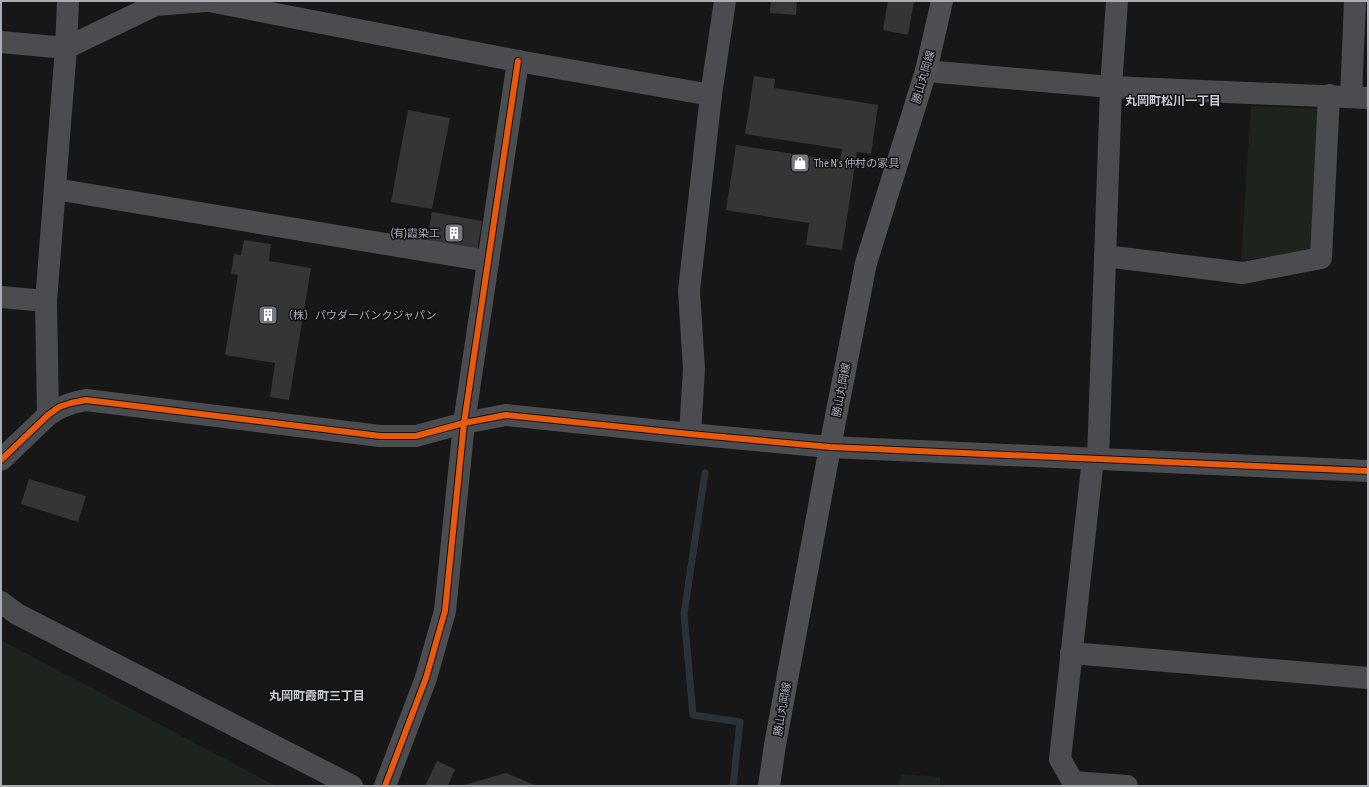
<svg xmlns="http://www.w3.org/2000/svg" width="1369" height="787" viewBox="0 0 1369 787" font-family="'Asap Condensed','Noto Sans JP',sans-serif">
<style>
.green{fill:#1d241e}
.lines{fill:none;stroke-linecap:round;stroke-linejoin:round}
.stream{stroke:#2a3239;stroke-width:7}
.building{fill:#353536}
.minor{stroke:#4b4c50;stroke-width:22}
.tertiary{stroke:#4b4c50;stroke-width:22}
.primary{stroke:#4d4f52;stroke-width:22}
.cycleway-casing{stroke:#111113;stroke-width:8}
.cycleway{stroke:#e8590c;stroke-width:6}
.labels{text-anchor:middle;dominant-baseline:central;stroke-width:3;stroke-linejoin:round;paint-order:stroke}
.street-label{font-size:11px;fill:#a8adb8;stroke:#111113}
.poi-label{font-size:11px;fill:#a8adb8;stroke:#111113;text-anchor:start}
.neighbourhood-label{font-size:12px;font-weight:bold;fill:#c9ccd4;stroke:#111113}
</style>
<rect width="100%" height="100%" fill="#171717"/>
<g class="green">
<path d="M1251,106L1322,109L1315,254L1241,260Z"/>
<path d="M1,640L276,786H1Z"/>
<path d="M901,774L940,777V786H899Z"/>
</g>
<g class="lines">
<path class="stream" d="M705,473L684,614L693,715L740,722L733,786"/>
</g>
<g class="building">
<path d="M771,1H797L796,15L770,13Z"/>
<path d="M888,1H914L908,35L883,30Z"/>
<path d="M754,76L775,79L774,88L878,105L871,154L857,152L842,250L806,245L809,223L726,210L736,145L840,161L842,149L745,134Z"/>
<path d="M408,110L450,118L432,209L391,202Z"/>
<path d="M432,212L482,221L477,252L426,244Z"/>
<path d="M244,240L271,244L269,261L311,268L289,400L270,397L275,363L225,355L238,275L231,274L234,254L241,255Z"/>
<path d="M29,479L86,496L78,522L21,504Z"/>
<path d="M437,761L455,769L448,786H425Z"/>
<path d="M506,773L537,786H461Z"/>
</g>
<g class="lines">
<g class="minor">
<path d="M209,1L518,61L711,95"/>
<path d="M1,42L66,48L155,5L205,1"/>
<path d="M926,71L1111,87L1368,98"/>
<path d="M1351,97L1355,1"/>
<path d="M55,189L488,261"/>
<path d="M1105,256L1243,273L1321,258L1329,95"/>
<path d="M1,297L46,301"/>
<path d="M464,423L518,61"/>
<path d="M690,434L694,369L689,291L711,95L725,1"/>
<path d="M830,447L1368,471"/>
<path d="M1093,458L1060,759L1073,782L1127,786"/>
<path d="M1098,459L1111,87L1117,1"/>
<path d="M1,460L48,415L46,301L66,48L68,1"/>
<path d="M1,602L17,614L352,786"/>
<path d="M1071,653L1368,678"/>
</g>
<g class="tertiary">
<path d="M48,415C61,406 71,403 86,400L380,436H416L464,423L506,415L690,434L830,447"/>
<path d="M385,786L426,678L445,611L464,423"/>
</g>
<path class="primary" d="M769,786L775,745L830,447L866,263L926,71L942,1"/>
<defs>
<g id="cycleway">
<path d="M1,460L48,415L59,407L71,403L86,400L380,436H416L464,423L506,415L690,434L830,447L1368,471"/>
<path d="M385,786L426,678L445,611L464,423L518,61"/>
</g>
</defs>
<use href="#cycleway" class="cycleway-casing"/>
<use href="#cycleway" class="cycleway"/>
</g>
<defs>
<symbol id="shop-square" viewBox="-11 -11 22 22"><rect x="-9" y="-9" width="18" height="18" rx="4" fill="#757880" stroke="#111113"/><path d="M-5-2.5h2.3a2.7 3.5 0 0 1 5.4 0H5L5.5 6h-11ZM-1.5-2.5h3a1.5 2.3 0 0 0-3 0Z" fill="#fff"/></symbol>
<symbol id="building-square" viewBox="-11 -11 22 22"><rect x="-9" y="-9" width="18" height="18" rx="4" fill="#757880" stroke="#111113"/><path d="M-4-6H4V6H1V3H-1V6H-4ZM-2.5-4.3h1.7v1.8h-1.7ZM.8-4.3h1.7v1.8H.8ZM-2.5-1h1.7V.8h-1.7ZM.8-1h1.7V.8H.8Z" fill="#fff"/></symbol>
</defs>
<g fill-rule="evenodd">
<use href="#shop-square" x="789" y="152" width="22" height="22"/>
<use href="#building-square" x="443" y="222" width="22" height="22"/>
<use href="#building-square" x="257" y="304" width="22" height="22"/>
</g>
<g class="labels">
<g class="street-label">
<text transform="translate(923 77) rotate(-74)">勝山丸岡線</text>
<text transform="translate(841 390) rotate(-79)">勝山丸岡線</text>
<text transform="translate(782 709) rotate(-80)">勝山丸岡線</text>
</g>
<g class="poi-label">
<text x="814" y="163">The N's 仲村の家具</text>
<text x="440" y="233" text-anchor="end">(有)霞染工</text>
<text x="282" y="315">（株）パウダーバンクジャパン</text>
</g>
<g class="neighbourhood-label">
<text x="1173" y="101">丸岡町松川一丁目</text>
<text x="317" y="696">丸岡町霞町三丁目</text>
</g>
</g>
<rect width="1369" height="787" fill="none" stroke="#a8adb8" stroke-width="4"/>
</svg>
